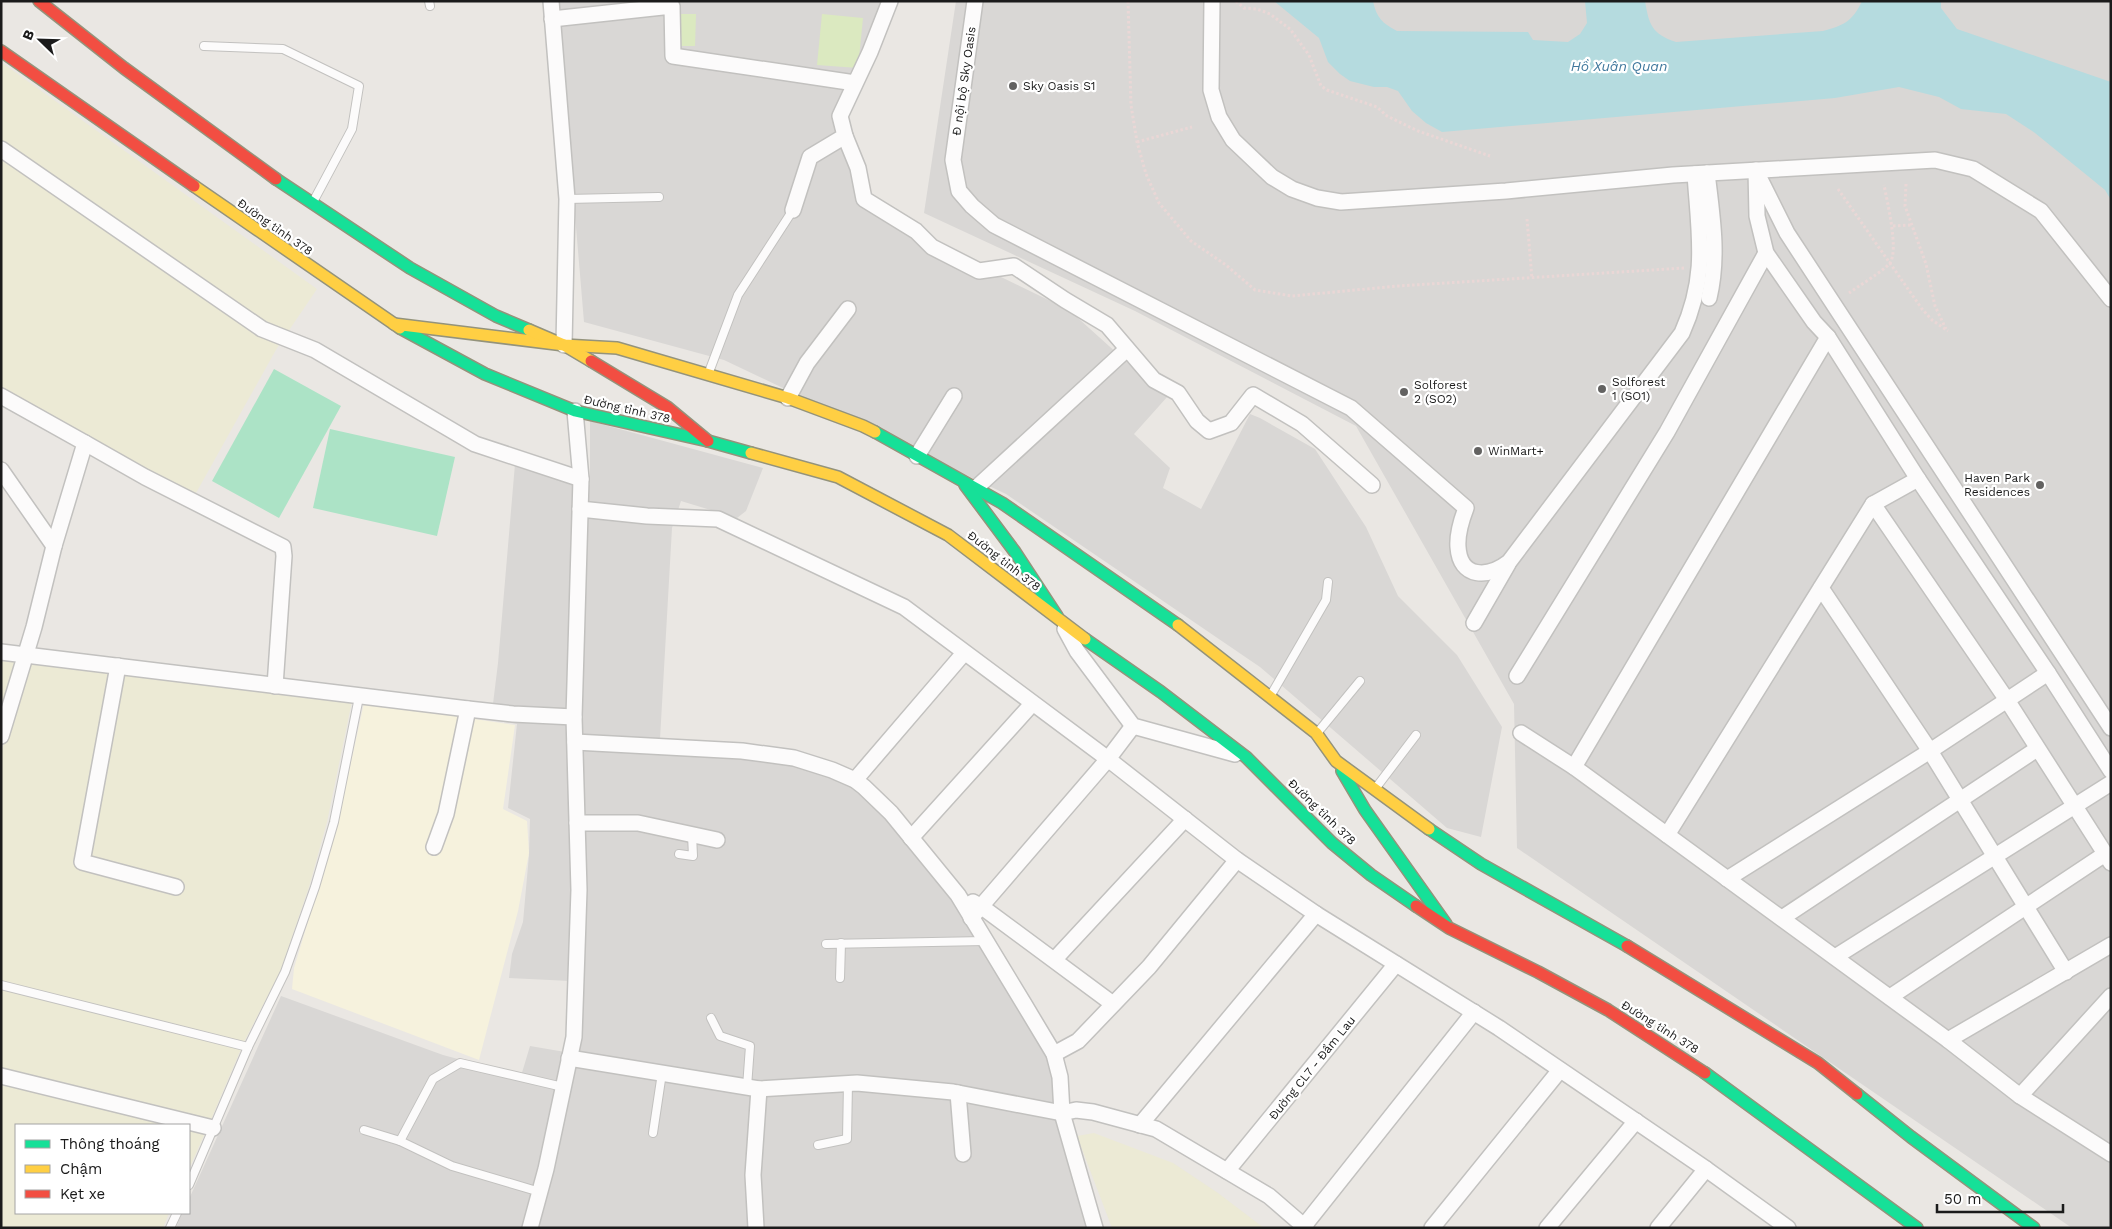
<svg xmlns="http://www.w3.org/2000/svg" width="2112" height="1229" viewBox="0 0 2112 1229" font-family="'Work Sans',sans-serif">
<style>
.residential{fill:#d9d7d5}
.education{fill:#f6f2dd}
.farmland{fill:#ecead5}
.grass{fill:#dbe9c0}
.pitch{fill:#ace3c6}
.water{fill:#b5dbdf}
.lines{fill:none;stroke-linecap:round;stroke-linejoin:round}
.lane-casing{stroke:#c2c1bf;stroke-width:10}
.street-casing{stroke:#c2c1bf;stroke-width:18}
.fast-casing{stroke:#94937b;stroke-width:14}
.slow-casing{stroke:#94937b;stroke-width:14}
.jam-casing{stroke:#94937b;stroke-width:14}
.path{stroke:#ead7d6;stroke-width:3;stroke-dasharray:2.5 2.5;stroke-linecap:butt}
.lane{stroke:#fcfbfb;stroke-width:8}
.street{stroke:#fcfbfb;stroke-width:15}
.fast{stroke:#16e098;stroke-width:11}
.slow{stroke:#ffcf43;stroke-width:11}
.jam{stroke:#f24e42;stroke-width:11}
.poi-dot{fill:#636261;stroke:#fff;stroke-width:2}
.labels{text-anchor:middle;dominant-baseline:central;stroke-width:4.5;stroke-linejoin:round;paint-order:stroke}
.street-label{font-size:12px;fill:#1b1b1b;stroke:#fff}
.poi-label{font-size:12px;fill:#1b1b1b;stroke:#fff;text-anchor:start}
.water-label{font-size:14px;font-style:italic;fill:#40789d;stroke:#fff}
</style>
<rect width="100%" height="100%" fill="#eae7e3"/>
<g class="residential">
<path d="M557,1H883L865,55L833,121L844,146L858,203L910,232L925,252L979,277L999,276L1069,310L1129,364L1168,396L1134,434L1170,468L1163,488L1201,509L1250,414L1260,418L1315,449L1366,527L1398,596L1457,655L1502,727L1481,837L1447,828L1260,667L1006,494L724,360L584,322Z"/>
<path d="M956,1H2111V1228H2072L1517,848L1514,704L1356,426L1135,311L924,213Z"/>
<path d="M590,421L763,468L746,511L737,518L681,501L672,528L660,739L764,755L852,780L888,816L948,892L1028,1016L1052,1072L1062,1140L1094,1228H176L182,1213H189V1199L281,996L443,1055L521,1076L530,1046L565,1052L570,981L509,978L512,954L523,922L529,855L530,819L508,808L517,724L491,720L498,663L515,464L590,485Z"/>
</g>
<path class="education" d="M364,703L515,725L503,809L527,821L529,853L518,911L479,1060L292,989L294,968L338,822Z"/>
<g class="farmland">
<path d="M1,62L317,289L277,348L196,493L148,471L1,386Z"/>
<path d="M1,658L16,659L1,712Z"/>
<path d="M28,660L352,701L327,822L309,887L280,972L244,1042L1,981V754Z"/>
<path d="M1,989L241,1049L210,1122L1,1070Z"/>
<path d="M1,1081L182,1125H16V1213H169L163,1228H1Z"/>
<path d="M189,1127L206,1131L189,1169Z"/>
<path d="M1094,1133L1173,1163L1218,1193L1264,1228H1112L1077,1136Z"/>
</g>
<g class="grass">
<path d="M678,14H696L695,46H677Z"/>
<path d="M822,14L863,18L858,68L817,65Z"/>
</g>
<g class="pitch">
<path d="M274,369L341,406L279,518L212,481Z"/>
<path d="M330,429L455,457L437,536L313,508Z"/>
</g>
<path class="water" d="M1274,1H1373C1376,17 1383,24 1397,31L1528,32L1533,40L1568,42L1580,34L1587,23L1585,1H1645C1649,25 1652,34 1676,42L1823,31C1843,26 1853,21 1862,1H1941V8L1957,29L2111,82V200L2105,190L2035,133L2006,114L1961,109L1939,97L1899,87L1835,98L1442,132L1426,123L1412,111L1398,91L1387,87H1374L1350,81L1340,74L1328,62L1319,38Z"/>
<g class="lines">
<defs>
<g id="lane">
<path d="M429,1L430,6"/>
<path d="M204,46L283,49L359,86L352,129L313,202"/>
<path d="M567,199L659,197"/>
<path d="M709,372L738,295L793,210"/>
<path d="M1271,695L1326,600L1328,582"/>
<path d="M1318,732L1360,681"/>
<path d="M1375,789L1416,735"/>
<path d="M679,854L693,856L692,835"/>
<path d="M826,944L985,941"/>
<path d="M840,978L841,943"/>
<path d="M1,985L248,1047"/>
<path d="M711,1018L720,1036L750,1046L747,1087"/>
<path d="M364,1130L400,1141L433,1079L460,1063L563,1087"/>
<path d="M653,1133L662,1073"/>
<path d="M400,1141L452,1166L540,1192"/>
<path d="M818,1145L847,1139L848,1083"/>
<path d="M189,1185L248,1047L285,972L315,887L334,822L359,697"/>
<path d="M170,1228L177,1213"/>
</g>
<g id="street">
<path d="M551,1L567,199L564,345"/>
<path d="M975,1L953,160L959,191L972,206L994,225L1351,408L1466,508C1461,521 1457,534 1458,547C1460,579 1488,578 1509,562L1682,333C1708,275 1699,235 1695,174"/>
<path d="M1212,1L1211,90L1219,117L1233,140L1272,177L1292,189L1317,198L1341,202L1506,191L1673,175L1935,160L1973,169L2041,211L2111,299"/>
<path d="M552,19L672,6L673,56L855,83"/>
<path d="M845,136L858,168L864,199L916,231L932,247L979,271L1014,266L1065,300L1107,325L1154,380L1178,393L1197,421L1209,431L1231,423L1253,395L1302,424L1372,485"/>
<path d="M1,149L262,329L315,350L475,444L581,479"/>
<path d="M1756,170L1757,216L1766,253L1814,322L1828,337L1918,479L2048,673L2111,771"/>
<path d="M1707,173C1712,215 1719,256 1709,298"/>
<path d="M1757,173L1787,233L2111,728"/>
<path d="M793,210L810,157L845,136L840,116L870,52L890,1"/>
<path d="M1828,337L1574,767L1948,1040L2020,1096L2111,1154"/>
<path d="M1,396L85,443L54,546"/>
<path d="M788,398L807,363L848,309"/>
<path d="M85,443L145,477L283,547L284,556L275,686"/>
<path d="M917,456L954,396"/>
<path d="M1,470L54,546L34,627L1,736"/>
<path d="M976,488L1127,349"/>
<path d="M1873,504L2007,700L2111,863"/>
<path d="M580,509L647,516L718,519L904,607L1108,759L1237,860L1316,914L1499,1028L1706,1169L1788,1228"/>
<path d="M1821,588L1930,751L2066,972"/>
<path d="M1474,623L1508,564"/>
<path d="M1065,629L1077,651L1133,726L1235,754"/>
<path d="M1,652L468,709L513,714L574,717"/>
<path d="M118,666L82,862L176,887"/>
<path d="M1517,676L1667,432L1766,253"/>
<path d="M1521,733L1574,767"/>
<path d="M575,742L742,751L794,758L832,770L855,780L864,787L891,813L958,895L1024,1004L1054,1054L1060,1077L1062,1113L953,1092L857,1083L759,1089"/>
<path d="M855,780L964,653"/>
<path d="M577,823H638L717,840"/>
<path d="M1667,835L1873,504L1918,479"/>
<path d="M911,838L1032,704"/>
<path d="M434,847L446,814L468,709"/>
<path d="M1727,879L1930,751L2048,673"/>
<path d="M973,902L982,907L1113,1004"/>
<path d="M971,918L1108,759L1133,726"/>
<path d="M1782,918L2037,749"/>
<path d="M1835,957L2111,783"/>
<path d="M1055,959L1185,819"/>
<path d="M1890,997L2105,854"/>
<path d="M1948,1040L2111,945"/>
<path d="M1054,1054L1078,1041L1149,967L1237,860"/>
<path d="M569,1058L759,1089L753,1175L756,1228"/>
<path d="M1,1076L213,1128"/>
<path d="M958,1093L963,1154"/>
<path d="M2020,1096L2111,996"/>
<path d="M1140,1125L1316,914"/>
<path d="M1227,1171L1396,964"/>
<path d="M1304,1226L1474,1012"/>
<path d="M530,1228L546,1169L574,1037L579,890L574,717L581,479L575,411"/>
<path d="M1095,1228L1062,1113L1076,1110L1093,1112L1156,1129L1269,1196L1306,1228"/>
<path d="M1432,1228L1560,1070"/>
<path d="M1547,1228L1636,1121"/>
<path d="M1658,1228L1706,1169"/>
</g>
<g id="fast">
<path d="M276,179L410,268L496,316L529,330"/>
<path d="M400,328L485,374L575,411L708,441L751,453"/>
<path d="M875,432L1002,503L1178,625"/>
<path d="M965,485L1015,552L1057,616"/>
<path d="M1085,639L1161,692L1246,757L1332,843L1371,875L1416,906"/>
<path d="M1342,771L1365,810L1446,924"/>
<path d="M1429,829L1481,864L1627,946"/>
<path d="M1705,1073L1917,1228"/>
<path d="M1857,1094L1911,1137L2034,1228"/>
</g>
<g id="slow">
<path d="M194,186L400,328"/>
<path d="M394,324L564,345L591,361"/>
<path d="M529,330L564,345L617,348L788,398L863,426L875,432"/>
<path d="M751,453L838,477L948,535L1085,639"/>
<path d="M1178,625L1316,733L1336,761L1429,829"/>
</g>
<g id="jam">
<path d="M39,1L124,68L276,179"/>
<path d="M1,51L194,186"/>
<path d="M591,361L667,407L708,441"/>
<path d="M1416,906L1449,928L1538,972L1608,1010L1705,1073"/>
<path d="M1627,946L1818,1063L1857,1094"/>
</g>
</defs>
<use href="#lane" class="lane-casing"/>
<use href="#street" class="street-casing"/>
<use href="#fast" class="fast-casing"/>
<use href="#slow" class="slow-casing"/>
<use href="#jam" class="jam-casing"/>
<g class="path">
<path d="M1128,1L1131,105L1137,142L1146,174L1159,203L1191,241L1226,265L1255,290L1292,296L1398,286L1684,268"/>
<path d="M1236,1L1244,8L1257,9L1270,14L1290,29L1309,55L1321,86L1327,90L1377,107L1387,116L1418,131L1490,156"/>
<path d="M1137,142L1192,127"/>
<path d="M1906,184L1905,206L1926,264L1935,306L1946,329"/>
<path d="M1838,189L1922,309L1932,320L1948,331"/>
<path d="M1527,219L1532,279"/>
<path d="M1893,226L1911,225"/>
<path d="M1849,293C1857,287 1885,270 1890,263C1899,250 1887,201 1884,185"/>
</g>
<use href="#lane" class="lane"/>
<use href="#street" class="street"/>
<use href="#fast" class="fast"/>
<use href="#slow" class="slow"/>
<use href="#jam" class="jam"/>
</g>
<g class="poi-dot">
<circle cx="1013" cy="86" r="5"/>
<circle cx="1602" cy="389" r="5"/>
<circle cx="1404" cy="392" r="5"/>
<circle cx="1478" cy="451" r="5"/>
<circle cx="2040" cy="485" r="5"/>
</g>
<g class="labels">
<g class="street-label">
<text transform="translate(964 81) rotate(-82)">Đ nội bộ Sky Oasis</text>
<text transform="translate(275 227) rotate(35)">Đường tỉnh 378</text>
<text transform="translate(627 409) rotate(13)">Đường tỉnh 378</text>
<text transform="translate(1004 561) rotate(38)">Đường tỉnh 378</text>
<text transform="translate(1322 812) rotate(44)">Đường tỉnh 378</text>
<text transform="translate(1660 1027) rotate(32)">Đường tỉnh 378</text>
<text transform="translate(1312 1068) rotate(-51)">Đường CL7 - Đầm Lau</text>
</g>
<g class="poi-label">
<text x="1023" y="86">Sky Oasis S1</text>
<text x="1612" y="382">Solforest<tspan x="1612" dy="14">1 (SO1)</tspan></text>
<text x="1414" y="385">Solforest<tspan x="1414" dy="14">2 (SO2)</tspan></text>
<text x="1488" y="451">WinMart+</text>
<text x="2030" y="478" text-anchor="end">Haven Park<tspan x="2030" dy="14">Residences</tspan></text>
</g>
<g class="water-label">
<text x="1619" y="66">Hồ Xuân Quan</text>
</g>
</g>
<rect width="2112" height="1229" fill="none" stroke="#1b1b1b" stroke-width="5"/>
<rect x="15" y="1124" width="175" height="90" fill="#ffffff" stroke="#a4a4a4"/>
<rect x="25" y="1140" width="25" height="8" fill="#16e098" stroke="#a4a4a4"/>
<text x="60" y="1149" font-size="15" fill="#1b1b1b">Thông thoáng</text>
<rect x="25" y="1165" width="25" height="8" fill="#ffcf43" stroke="#a4a4a4"/>
<text x="60" y="1174" font-size="15" fill="#1b1b1b">Chậm</text>
<rect x="25" y="1190" width="25" height="8" fill="#f24e42" stroke="#a4a4a4"/>
<text x="60" y="1199" font-size="15" fill="#1b1b1b">Kẹt xe</text>
<g transform="translate(40 40) rotate(293)" stroke="#ffffff" stroke-width="4" paint-order="stroke">
<path d="M0-4L9 19L0 12L-9 19Z" fill="#1b1b1b"/>
<text y="-8" font-size="14" font-weight="bold" text-anchor="middle" fill="#1b1b1b">B</text>
</g>
<path d="M1937 1204v8h126v-8" fill="none" stroke="#1b1b1b" stroke-width="2.5"/>
<text x="1944" y="1204" font-size="15" fill="#1b1b1b" stroke="#ffffff" stroke-width="4" paint-order="stroke">50 m</text>
</svg>
